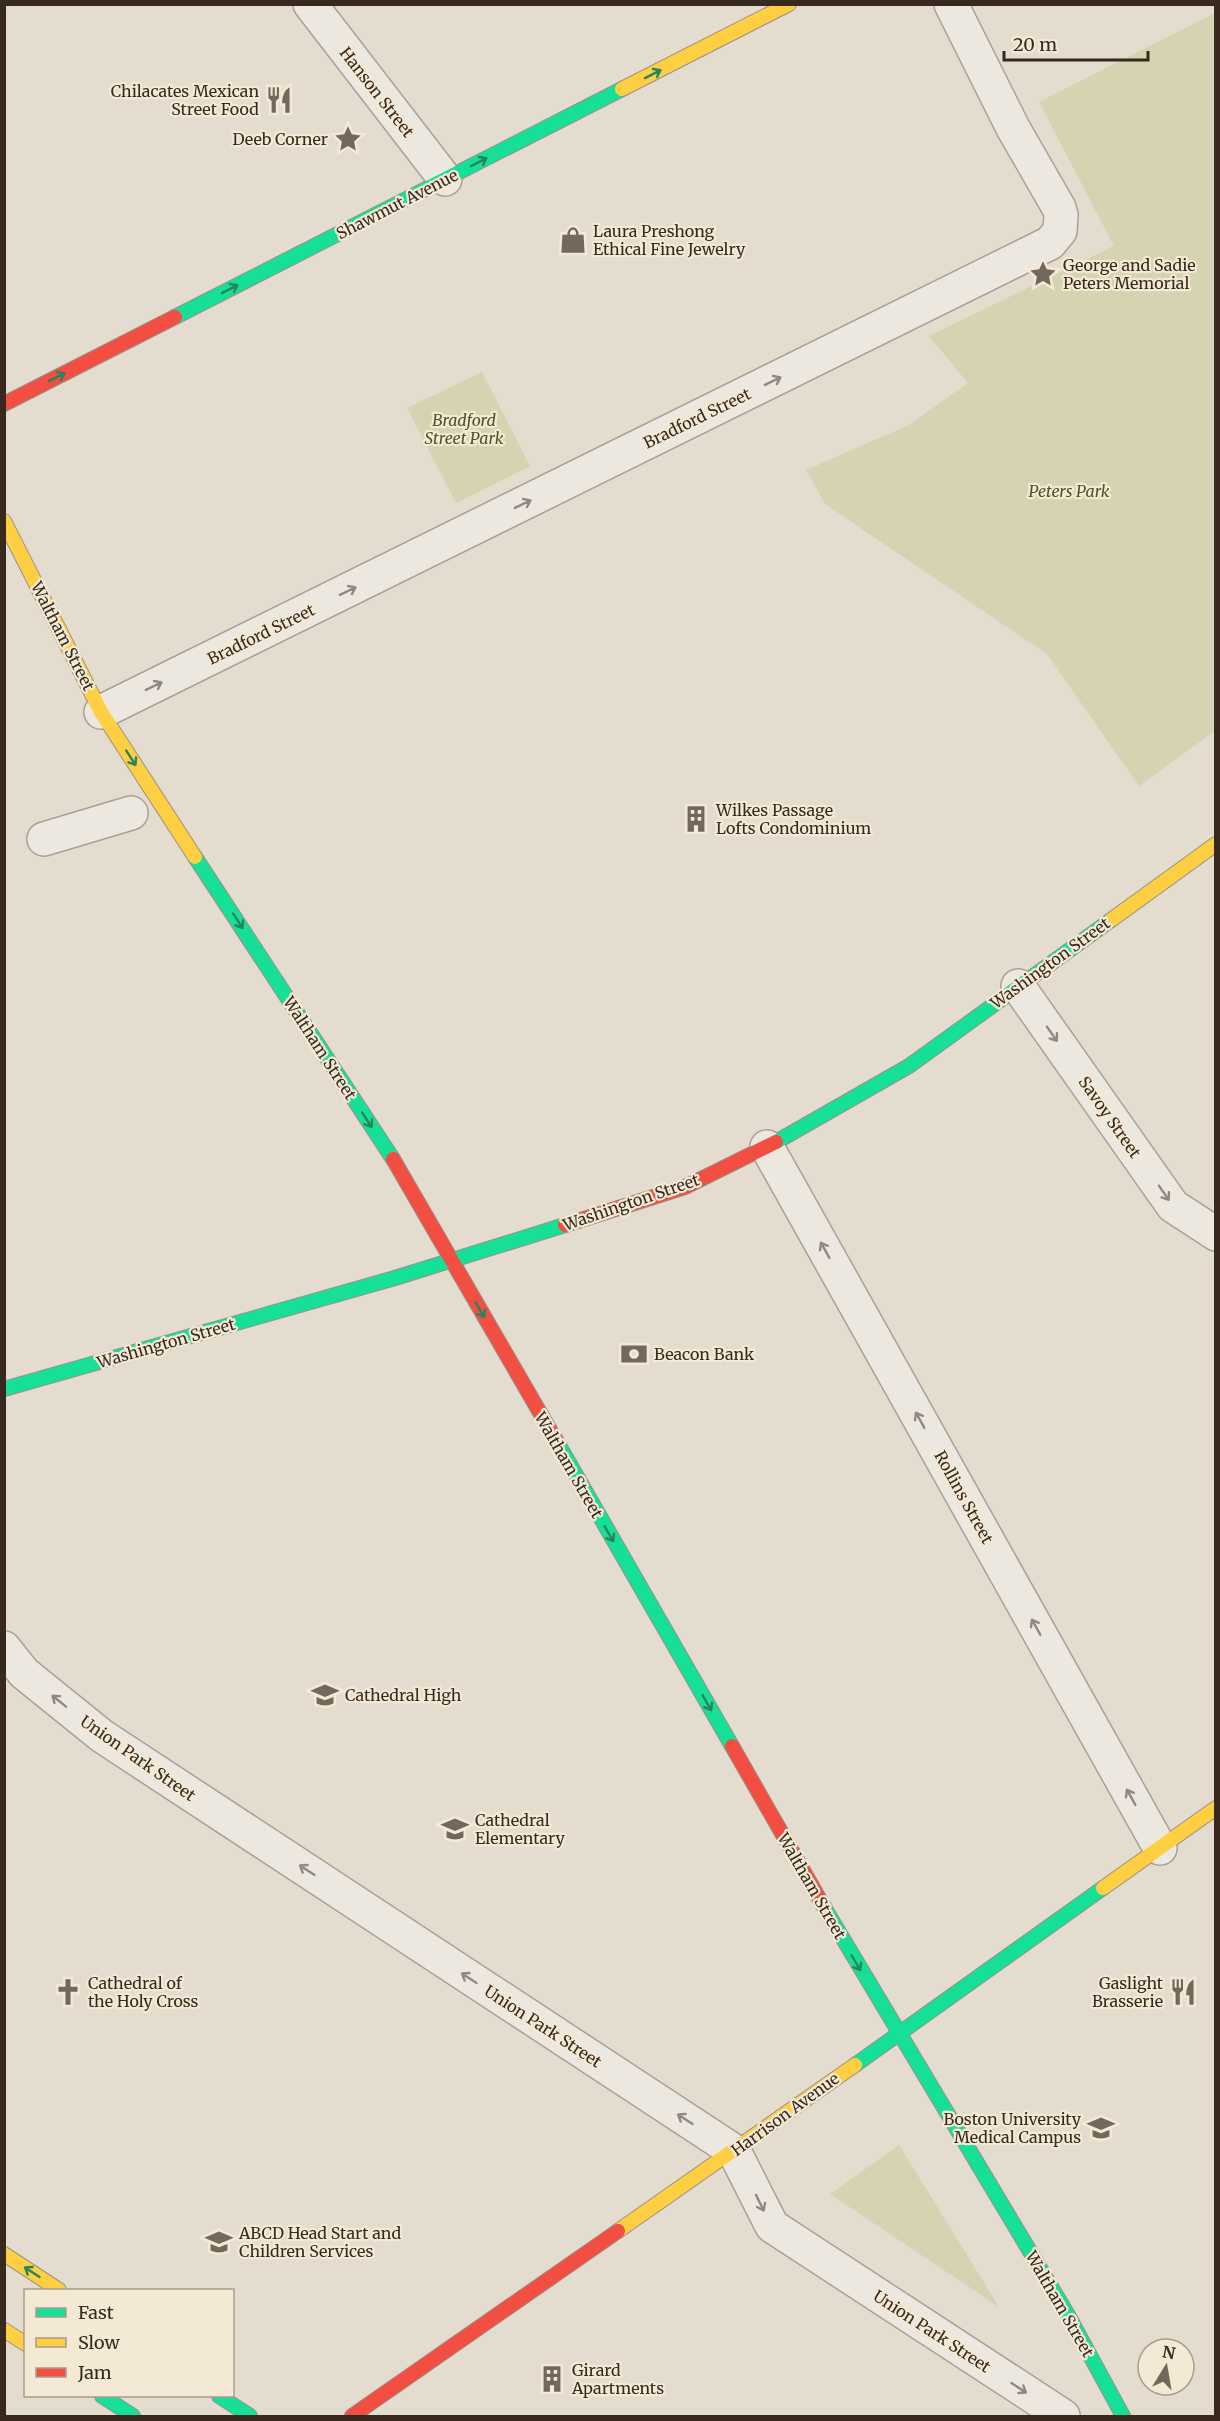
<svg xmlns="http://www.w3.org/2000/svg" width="1220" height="2421" viewBox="0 0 1220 2421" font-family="Merriweather,serif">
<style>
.green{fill:#d5d3b1}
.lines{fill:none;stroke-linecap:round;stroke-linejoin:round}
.street-casing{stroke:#a9a197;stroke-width:36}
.fast-casing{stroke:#999187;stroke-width:16}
.slow-casing{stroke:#999187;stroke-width:16}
.jam-casing{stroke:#999187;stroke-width:16}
.street{stroke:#ece7df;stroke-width:33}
.fast{stroke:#16e098;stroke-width:14}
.slow{stroke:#ffcf43;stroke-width:14}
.jam{stroke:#f24e42;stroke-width:14}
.oneway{stroke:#27845c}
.oneway2{stroke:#92887f}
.labels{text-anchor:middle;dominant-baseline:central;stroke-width:4.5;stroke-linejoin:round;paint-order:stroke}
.poi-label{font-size:16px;fill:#38291f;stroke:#f4e9d4;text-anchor:start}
.street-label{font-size:16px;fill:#38291f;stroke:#f4e9d4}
.park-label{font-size:16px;font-style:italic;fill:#4c5326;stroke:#f4e9d4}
</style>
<rect width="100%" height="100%" fill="#e4dcce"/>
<g class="green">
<path d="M1215,13V731L1139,786L1047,654L825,504L806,470L909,425L968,383L929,336L1114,246L1039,102Z"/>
<path d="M482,372L530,466L456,503L407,408Z"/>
<path d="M899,2145L999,2307L830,2194Z"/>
</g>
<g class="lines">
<defs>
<g id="street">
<path d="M310,4L445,179"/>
<path d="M101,712L1050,243L1060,231L1061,215L1059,208L1013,128L951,4"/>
<path d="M44,839L131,813"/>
<path d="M1018,986L1173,1206L1216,1234"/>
<path d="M767,1147L1160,1848"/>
<path d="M4,1648L24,1673L102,1736L734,2151L772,2226L1063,2416"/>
</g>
<g id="fast">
<path d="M175,317L622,89"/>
<path d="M195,857L393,1159"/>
<path d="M776,1142L909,1066L1111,920"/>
<path d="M4,1389L395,1278L565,1225"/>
<path d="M557,1442L732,1746"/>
<path d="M824,1907L1068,2315L1123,2416"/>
<path d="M855,2065L1103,1888"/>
<path d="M102,2396L133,2416"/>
<path d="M219,2396L250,2416"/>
</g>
<g id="slow">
<path d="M622,89L789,4"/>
<path d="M4,521L101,712L195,857"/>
<path d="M1111,920L1216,844"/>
<path d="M1103,1888L1216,1808"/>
<path d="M618,2231L855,2065"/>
<path d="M4,2254L59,2290"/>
<path d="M4,2330L26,2344"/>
</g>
<g id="jam">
<path d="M4,404L175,317"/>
<path d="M393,1159L557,1442"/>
<path d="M565,1225L685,1187L776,1142"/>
<path d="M732,1746L824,1907"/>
<path d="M352,2416L618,2231"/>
</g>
</defs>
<use href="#street" class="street-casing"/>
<use href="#fast" class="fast-casing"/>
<use href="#slow" class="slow-casing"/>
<use href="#jam" class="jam-casing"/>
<use href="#street" class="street"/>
<use href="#fast" class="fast"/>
<use href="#slow" class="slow"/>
<use href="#jam" class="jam"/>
</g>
<defs><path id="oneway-shaft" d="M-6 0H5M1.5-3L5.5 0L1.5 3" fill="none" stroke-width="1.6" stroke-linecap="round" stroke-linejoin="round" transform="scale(1.5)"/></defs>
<g class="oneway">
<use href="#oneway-shaft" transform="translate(653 74) rotate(-27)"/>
<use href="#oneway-shaft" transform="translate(479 162) rotate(-27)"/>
<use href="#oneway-shaft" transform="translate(230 289) rotate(-27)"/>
<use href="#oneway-shaft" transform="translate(57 377) rotate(-27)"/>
<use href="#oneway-shaft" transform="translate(131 758) rotate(57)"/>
<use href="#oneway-shaft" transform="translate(238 921) rotate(57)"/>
<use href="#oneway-shaft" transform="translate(367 1120) rotate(57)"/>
<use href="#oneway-shaft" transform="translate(480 1310) rotate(60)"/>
<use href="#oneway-shaft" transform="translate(609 1534) rotate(60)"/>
<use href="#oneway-shaft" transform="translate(707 1703) rotate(60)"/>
<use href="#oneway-shaft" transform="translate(856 1963) rotate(60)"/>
<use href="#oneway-shaft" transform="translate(32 2272) rotate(-147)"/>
</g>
<g class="oneway2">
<use href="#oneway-shaft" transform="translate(773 381) rotate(-26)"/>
<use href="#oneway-shaft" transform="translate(523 504) rotate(-26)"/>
<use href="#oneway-shaft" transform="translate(348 591) rotate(-26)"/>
<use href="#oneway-shaft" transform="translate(154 686) rotate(-26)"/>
<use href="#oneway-shaft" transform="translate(1052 1034) rotate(55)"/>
<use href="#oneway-shaft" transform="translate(1164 1193) rotate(55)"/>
<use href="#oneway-shaft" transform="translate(825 1250) rotate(-119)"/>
<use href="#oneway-shaft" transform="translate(920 1420) rotate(-119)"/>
<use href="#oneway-shaft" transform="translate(1036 1627) rotate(-119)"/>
<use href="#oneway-shaft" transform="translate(59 1701) rotate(-141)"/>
<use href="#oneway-shaft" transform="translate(1131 1797) rotate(-119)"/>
<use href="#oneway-shaft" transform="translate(307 1870) rotate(-147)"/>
<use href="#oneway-shaft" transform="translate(469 1978) rotate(-147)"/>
<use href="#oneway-shaft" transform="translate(685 2119) rotate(-147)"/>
<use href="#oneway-shaft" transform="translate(760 2203) rotate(64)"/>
<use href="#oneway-shaft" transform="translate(1019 2388) rotate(33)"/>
</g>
<defs>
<symbol id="restaurant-bare" viewBox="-9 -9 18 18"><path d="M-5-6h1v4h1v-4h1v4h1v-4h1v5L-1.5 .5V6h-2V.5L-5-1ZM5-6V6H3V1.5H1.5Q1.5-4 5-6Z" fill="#74685c" stroke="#f4e9d4" stroke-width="2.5" paint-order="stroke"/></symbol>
<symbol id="sight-bare" viewBox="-9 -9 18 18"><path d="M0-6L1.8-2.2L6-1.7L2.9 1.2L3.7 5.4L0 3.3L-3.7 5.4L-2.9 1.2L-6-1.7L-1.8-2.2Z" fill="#74685c" stroke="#f4e9d4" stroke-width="2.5" paint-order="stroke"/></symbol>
<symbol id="shop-bare" viewBox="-9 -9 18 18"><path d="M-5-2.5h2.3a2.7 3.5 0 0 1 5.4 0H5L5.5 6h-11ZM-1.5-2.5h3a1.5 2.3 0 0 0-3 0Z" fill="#74685c" stroke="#f4e9d4" stroke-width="2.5" paint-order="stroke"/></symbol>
<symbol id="building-bare" viewBox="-9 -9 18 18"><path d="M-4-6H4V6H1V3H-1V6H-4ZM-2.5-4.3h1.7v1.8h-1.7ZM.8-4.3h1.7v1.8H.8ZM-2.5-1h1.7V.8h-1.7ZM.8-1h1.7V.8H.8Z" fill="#74685c" stroke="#f4e9d4" stroke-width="2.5" paint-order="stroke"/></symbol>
<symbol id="bank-bare" viewBox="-9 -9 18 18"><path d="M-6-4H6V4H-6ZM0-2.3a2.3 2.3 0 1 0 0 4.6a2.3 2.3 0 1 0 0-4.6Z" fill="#74685c" stroke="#f4e9d4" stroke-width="2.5" paint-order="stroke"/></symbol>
<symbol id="school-bare" viewBox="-9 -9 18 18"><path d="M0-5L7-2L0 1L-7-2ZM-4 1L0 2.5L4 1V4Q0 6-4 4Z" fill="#74685c" stroke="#f4e9d4" stroke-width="2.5" paint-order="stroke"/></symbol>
<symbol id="church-bare" viewBox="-9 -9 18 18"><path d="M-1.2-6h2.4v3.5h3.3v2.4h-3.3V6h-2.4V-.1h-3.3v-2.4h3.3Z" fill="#74685c" stroke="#f4e9d4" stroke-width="2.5" paint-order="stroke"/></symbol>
<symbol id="university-bare" viewBox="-9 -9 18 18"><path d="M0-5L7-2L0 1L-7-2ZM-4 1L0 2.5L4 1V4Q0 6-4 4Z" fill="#74685c" stroke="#f4e9d4" stroke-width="2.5" paint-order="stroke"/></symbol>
</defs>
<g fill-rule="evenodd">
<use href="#restaurant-bare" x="260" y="81" width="38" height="38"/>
<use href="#sight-bare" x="329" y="120" width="38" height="38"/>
<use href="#shop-bare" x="554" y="221" width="38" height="38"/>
<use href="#sight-bare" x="1024" y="255" width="38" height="38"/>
<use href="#building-bare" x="677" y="800" width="38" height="38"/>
<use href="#bank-bare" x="615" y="1335" width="38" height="38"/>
<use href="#school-bare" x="306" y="1676" width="38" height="38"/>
<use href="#school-bare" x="436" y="1810" width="38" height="38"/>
<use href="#church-bare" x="49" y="1973" width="38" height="38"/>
<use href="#restaurant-bare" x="1164" y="1973" width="38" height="38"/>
<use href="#university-bare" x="1082" y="2109" width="38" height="38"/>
<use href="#school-bare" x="200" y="2223" width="38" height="38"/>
<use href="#building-bare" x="533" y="2360" width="38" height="38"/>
</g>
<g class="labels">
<g class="poi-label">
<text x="259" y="91" text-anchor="end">Chilacates Mexican<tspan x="259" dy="18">Street Food</tspan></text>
<text x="328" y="139" text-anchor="end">Deeb Corner</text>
<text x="593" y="231">Laura Preshong<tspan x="593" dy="18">Ethical Fine Jewelry</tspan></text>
<text x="1063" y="265">George and Sadie<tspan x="1063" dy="18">Peters Memorial</tspan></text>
<text x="716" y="810">Wilkes Passage<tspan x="716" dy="18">Lofts Condominium</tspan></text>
<text x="654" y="1354">Beacon Bank</text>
<text x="345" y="1695">Cathedral High</text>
<text x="475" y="1820">Cathedral<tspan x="475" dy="18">Elementary</tspan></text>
<text x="88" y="1983">Cathedral of<tspan x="88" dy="18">the Holy Cross</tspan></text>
<text x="1163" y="1983" text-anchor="end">Gaslight<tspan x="1163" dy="18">Brasserie</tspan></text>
<text x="1081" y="2119" text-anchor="end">Boston University<tspan x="1081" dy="18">Medical Campus</tspan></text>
<text x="239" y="2233">ABCD Head Start and<tspan x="239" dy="18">Children Services</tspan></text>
<text x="572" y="2370">Girard<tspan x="572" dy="18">Apartments</tspan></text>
</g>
<g class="street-label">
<text transform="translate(377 92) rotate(52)">Hanson Street</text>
<text transform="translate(397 204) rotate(-27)">Shawmut Avenue</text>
<text transform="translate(697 418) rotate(-26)">Bradford Street</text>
<text transform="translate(261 634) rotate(-26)">Bradford Street</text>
<text transform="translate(63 636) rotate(63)">Waltham Street</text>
<text transform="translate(1050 963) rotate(-36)">Washington Street</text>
<text transform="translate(320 1048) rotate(57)">Waltham Street</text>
<text transform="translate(1110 1117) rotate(55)">Savoy Street</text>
<text transform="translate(631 1202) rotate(-19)">Washington Street</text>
<text transform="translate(166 1343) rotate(-16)">Washington Street</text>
<text transform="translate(569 1465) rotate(60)">Waltham Street</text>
<text transform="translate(964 1497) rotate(61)">Rollins Street</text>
<text transform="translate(138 1758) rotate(35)">Union Park Street</text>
<text transform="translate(812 1886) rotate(60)">Waltham Street</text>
<text transform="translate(543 2026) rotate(33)">Union Park Street</text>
<text transform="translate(785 2114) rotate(-36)">Harrison Avenue</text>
<text transform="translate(1060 2304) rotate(60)">Waltham Street</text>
<text transform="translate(932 2331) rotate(33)">Union Park Street</text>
</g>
<g class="park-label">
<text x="464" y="420">Bradford<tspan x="464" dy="18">Street Park</tspan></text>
<text x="1069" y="491">Peters Park</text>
</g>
</g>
<rect width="1220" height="2421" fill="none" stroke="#38291f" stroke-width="12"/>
<rect x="24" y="2289" width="210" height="108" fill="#f4e9d4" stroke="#a99c8c" stroke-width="1.5"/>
<rect x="36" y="2308" width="30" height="9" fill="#16e098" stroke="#a99c8c" stroke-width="1.5"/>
<text x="78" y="2319" font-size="18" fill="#38291f">Fast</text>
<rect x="36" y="2338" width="30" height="9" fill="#ffcf43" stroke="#a99c8c" stroke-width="1.5"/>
<text x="78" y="2349" font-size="18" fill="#38291f">Slow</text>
<rect x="36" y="2368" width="30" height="9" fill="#f24e42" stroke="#a99c8c" stroke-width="1.5"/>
<text x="78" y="2379" font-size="18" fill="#38291f">Jam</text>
<g transform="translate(1166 2367) rotate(11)"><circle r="28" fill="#f4e9d4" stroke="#a99c8c" stroke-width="1.5"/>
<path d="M0-4.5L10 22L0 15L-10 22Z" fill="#74685c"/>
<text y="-9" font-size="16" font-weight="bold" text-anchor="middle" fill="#38291f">N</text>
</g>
<path d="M1004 51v9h144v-9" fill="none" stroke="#38291f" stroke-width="3"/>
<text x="1013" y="51" font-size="18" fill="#38291f" stroke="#f4e9d4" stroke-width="4.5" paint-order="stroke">20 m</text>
</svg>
